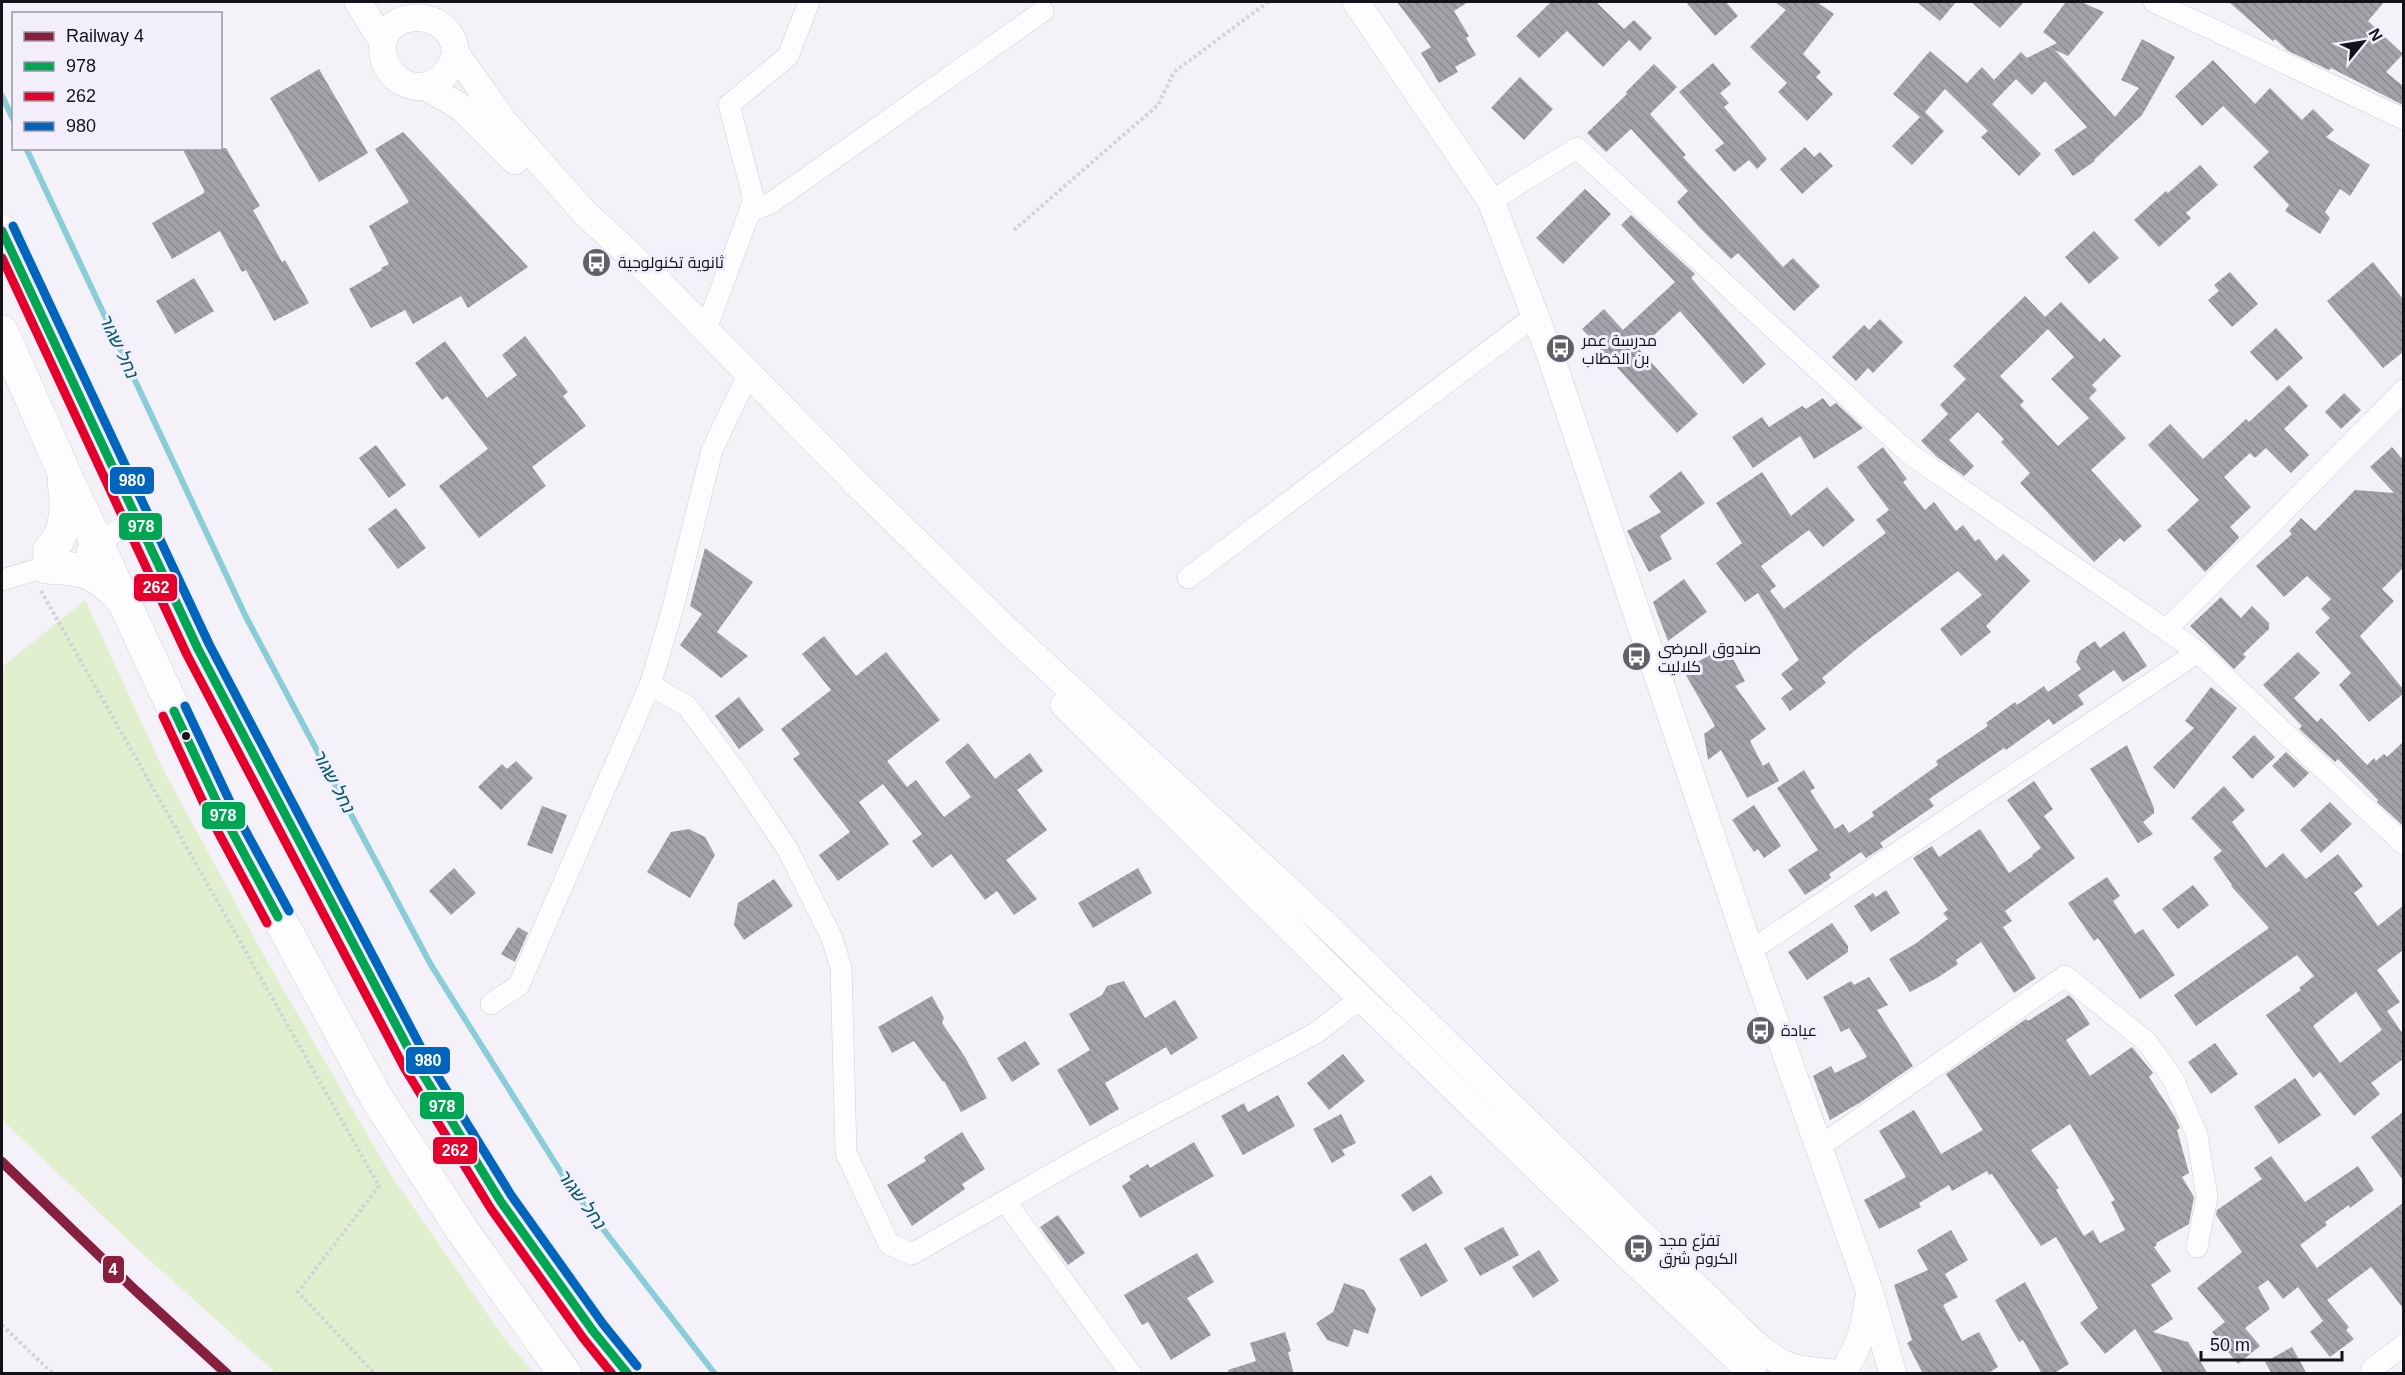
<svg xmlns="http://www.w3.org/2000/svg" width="2405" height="1375" viewBox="0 0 2405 1375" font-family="Arial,Cairo,'Noto Sans Hebrew',sans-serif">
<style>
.green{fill:#e0f0ce}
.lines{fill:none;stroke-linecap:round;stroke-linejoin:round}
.stream{stroke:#89cdd8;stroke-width:6}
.building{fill:url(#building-back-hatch);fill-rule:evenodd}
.minor-casing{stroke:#d0cdd4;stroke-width:22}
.tertiary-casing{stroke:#d0cdd4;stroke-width:28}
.trunk-casing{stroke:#d0cdd4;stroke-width:34}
.path{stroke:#d3d2d4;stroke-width:4;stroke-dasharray:3 3;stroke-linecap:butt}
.minor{stroke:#fdfdfe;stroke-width:21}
.tertiary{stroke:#fdfdfe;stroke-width:27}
.trunk{stroke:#fdfdfe;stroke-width:33}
.bus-1-casing{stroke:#f3eefc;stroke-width:14}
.bus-2-casing{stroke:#f3eefc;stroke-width:14}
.bus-3-casing{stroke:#f3eefc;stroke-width:14}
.bus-1{stroke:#00a651;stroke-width:9}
.bus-2{stroke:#e4002b;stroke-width:9}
.bus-3{stroke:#0065bd;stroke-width:9}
.rail-1-casing{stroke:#f3eefc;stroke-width:15}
.rail-1{stroke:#891f3e;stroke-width:10}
.bus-dot{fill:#141119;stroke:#f3eefc;stroke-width:2}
.labels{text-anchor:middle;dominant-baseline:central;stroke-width:6;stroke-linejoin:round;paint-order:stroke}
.poi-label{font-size:16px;fill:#141119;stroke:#f3eefc;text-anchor:start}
.water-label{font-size:18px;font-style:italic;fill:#005b65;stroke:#f3eefc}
.line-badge{stroke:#f3eefc;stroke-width:2}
.badge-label{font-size:16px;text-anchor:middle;font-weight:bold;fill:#fff}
</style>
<defs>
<pattern id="building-back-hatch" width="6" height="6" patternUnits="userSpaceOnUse" patternTransform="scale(1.5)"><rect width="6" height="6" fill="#a3a2a8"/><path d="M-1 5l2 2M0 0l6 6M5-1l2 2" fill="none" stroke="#8b8a90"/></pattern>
</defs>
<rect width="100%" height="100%" fill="#f4f2f8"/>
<path class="green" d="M85,600L163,769L267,961L389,1172L504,1338L534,1373H276L149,1260L2,1120V667Z"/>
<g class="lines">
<g class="stream">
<path d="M2,96L14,121"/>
<path d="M26,148L246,617L431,965L569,1185L715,1374"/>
</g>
</g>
<g class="building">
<path d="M1397,2H1468L1454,11L1469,36L1466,38L1476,55L1455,67L1458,72L1439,83L1421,53L1431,47Z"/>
<path d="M1551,2H1596L1624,29L1634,20L1652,38L1640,51L1629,40L1603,67L1567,31L1539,58L1516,36Z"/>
<path d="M1686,2H1726L1738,16L1715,36Z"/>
<path d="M1775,2H1817L1834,14L1803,54L1821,72L1816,77L1833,94L1807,121L1778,92L1787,83L1750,47L1786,10Z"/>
<path d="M1917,2H1956L1940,21Z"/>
<path d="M1971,2H2024L2000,28Z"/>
<path d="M2066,2H2081L2104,12L2068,56L2055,50L2115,117L2139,88L2121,80L2142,39L2175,57L2142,115L2094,160L2095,161L2073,176L2054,150L2087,127L2045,81L2032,95L2016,79L1992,104L2041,154L2019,176L1981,137L1988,131L1945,89L1925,112L1944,131L1912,165L1892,146L1920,117L1893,94L1930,51L1967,83L1982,67L1994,80L2021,52L2027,58L2057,43L2043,32Z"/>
<path d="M2229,2H2384L2368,21L2403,54L2386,72L2403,86V105L2331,68L2329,70L2288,51L2275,39L2273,41Z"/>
<path d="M2213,60L2255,104L2270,88L2302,120L2313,109L2334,130L2326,137L2370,165L2350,196L2340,189L2325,212L2330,218L2320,234L2285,211L2289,205L2253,167L2269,152L2223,106L2202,126L2175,96Z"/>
<path d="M1713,63L1731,84L1720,93L1729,103L1724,107L1767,159L1757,169L1749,160L1734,172L1715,150L1724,143L1679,92Z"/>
<path d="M1654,64L1677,87L1650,114L1686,155L1683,157L1783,267L1793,258L1820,286L1794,311L1738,253L1731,259L1699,227L1677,202L1688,191L1631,129L1606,152L1587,133L1627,94L1626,92Z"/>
<path d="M319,69L368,153L319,182L270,98Z"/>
<path d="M1520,77L1553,109L1524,140L1491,108Z"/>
<path d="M403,132L528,267L468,308L461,296L413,324L405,310L371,328L349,289L382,270L381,268L389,264L369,226L409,202L375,149Z"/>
<path d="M1805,147L1814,157L1820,152L1833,166L1802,194L1780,169Z"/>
<path d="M182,148H226L260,206L253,210L282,262L285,260L309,303L274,321L246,270L242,272L220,231L172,259L152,223L204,193V190Z"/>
<path d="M2200,165L2218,185L2186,213L2191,218L2159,247L2134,220L2166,191L2168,193Z"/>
<path d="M1585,189L1611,214L1563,264L1536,238Z"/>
<path d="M1631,215L1695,274L1691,278L1766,364L1743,384L1680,311L1639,349L1698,414L1677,433L1582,329L1604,309L1623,330L1675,282L1621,225Z"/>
<path d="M2094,231L2119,258L2089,284L2065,257Z"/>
<path d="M2373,262L2403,299V352L2383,368L2327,301Z"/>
<path d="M2230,272L2258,304L2232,327L2208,300L2219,291L2214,285Z"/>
<path d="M194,278L214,311L175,334L156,301Z"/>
<path d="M2025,296L2045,317L2061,302L2100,342L2104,338L2121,356L2092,385L2097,390L2089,398L2126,438L2091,470L2142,526L2124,542L2120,538L2094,562L2020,483L2030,473L2001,442L2004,439L1978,412L1949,440L1974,466L1964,476L1937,457L1921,441L1948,414L1940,405L1966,379L1953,366ZM2048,329L2074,357L2051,379L2089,418L2058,446L2020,405L2024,401L2000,376Z"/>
<path d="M1880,319L1903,342L1873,373L1868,368L1856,381L1832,357L1864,325L1869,330Z"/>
<path d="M2276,328L2303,358L2277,381L2250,352Z"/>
<path d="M525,336L568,392L563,396L586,426L532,467L546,486L479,538L439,486L488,449L447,396L442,400L415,363L445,341L487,398L517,375L502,355Z"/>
<path d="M2289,385L2308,406L2284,429L2309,455L2291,473L2266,448L2255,458L2250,453L2224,477L2251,507L2230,527L2239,537L2238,539L2205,572L2167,530L2199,500L2148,445L2170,424L2203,459L2246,419L2249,422Z"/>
<path d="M2344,393L2361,410L2341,429L2325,412Z"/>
<path d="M1823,398L1830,407L1836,403L1863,428L1814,459L1800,436L1753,468L1732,437L1762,417L1769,427L1802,406L1806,409Z"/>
<path d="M376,445L406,485L389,498L359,458Z"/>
<path d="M1883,447L1907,479L1903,482L1925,510L1934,502L1956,531L1963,525L1975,541L1979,539L1996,561L2003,554L2030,581L1986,626L1991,632L1961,656L1940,629L1982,595L1958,571L1859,647L1822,678L1826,683L1790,711L1781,698L1793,689L1781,674L1799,660L1758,593L1745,602L1716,563L1742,543L1716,503L1762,472L1791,516L1827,487L1855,520L1823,547L1809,530L1761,566L1776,586L1770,591L1784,609L1886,533L1876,520L1889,510L1857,467Z"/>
<path d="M2392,447L2403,460V568L2382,589L2394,601L2360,636L2403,689V694L2369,722L2339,685L2351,673L2315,632L2330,618L2321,609L2331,599L2307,576L2284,597L2256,566L2292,534L2289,531L2301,518L2315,531L2355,490L2394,493L2370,467Z"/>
<path d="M1681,471L1705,503L1660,536L1672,559L1649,572L1627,531L1661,512L1649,496Z"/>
<path d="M396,508L426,548L398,569L368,529Z"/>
<path d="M705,548L753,582L717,632L748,656L721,678L680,645L702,614L690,606Z"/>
<path d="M1684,579L1707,612L1668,641L1653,602Z"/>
<path d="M2221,597L2241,618L2252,606L2269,623V629L2243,654L2246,657L2234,669L2190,626Z"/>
<path d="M2124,631L2147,666L2123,682L2114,670L2078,695L2084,704L2053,725L2049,719L2006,750L2004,748L1929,799L1934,806L1880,843L1883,847L1866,858L1861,852L1829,874L1831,878L1805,895L1788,870L1818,850L1777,788L1804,770L1815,788L1810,791L1835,829L1843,824L1849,833L1874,816L1872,812L1938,765L1936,761L1988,726L1986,723L2015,702L2017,705L2044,686L2048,692L2081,669L2076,662L2080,651L2095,641L2100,648Z"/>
<path d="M824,636L856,676L886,652L940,720L887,761L907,787L916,780L944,817L971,797L945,762L968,743L995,779L1030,753L1043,771L1017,790L1047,830L1006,860L1037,899L1014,915L997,891L985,900L951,854L932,868L912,841L922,834L883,784L859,802L889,844L838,881L819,855L850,832L793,759L800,754L781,729L831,690L802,654Z"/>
<path d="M1726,646L1745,681L1735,686L1766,729L1750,741L1763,766L1769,762L1779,781L1747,798L1721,750L1708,760L1704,734L1715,726L1683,670Z"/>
<path d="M2298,652L2320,673L2294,698L2317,722L2321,718L2367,765L2374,758L2376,761L2384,754L2387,757L2403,742L2402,825L2377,802L2378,800L2338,759L2335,762L2299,729L2302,726L2263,685Z"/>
<path d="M2211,687L2237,708L2174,789L2153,767L2194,728L2185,721Z"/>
<path d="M739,697L764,730L739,749L715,716Z"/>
<path d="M2254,735L2275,757L2252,779L2232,757Z"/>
<path d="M2127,745L2154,808V813L2143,822L2153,834L2138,843L2090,769Z"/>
<path d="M2286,752L2309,773L2294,788L2272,766Z"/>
<path d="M516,761L533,778L501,810L478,787L502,764L507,769Z"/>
<path d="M2034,781L2053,809L2044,816L2075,858L2005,911L2012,921L2003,927L2036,978L2014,993L1981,942L1956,960L1958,964L1937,978L1910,992L1889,959L1915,944L1948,919L1943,913L1948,910L1913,858L1932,846L1939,857L1980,829L2009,873L2033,856L2032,855L2041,848L2007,800Z"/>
<path d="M2224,786L2245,810L2232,822L2266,868L2283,853L2306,879L2338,854L2363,886L2354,893L2378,926L2403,906V950L2377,970L2400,1002L2387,1011L2403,1034V1059L2371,1083L2380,1094L2354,1116L2320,1072L2313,1078L2266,1015L2301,990L2299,988L2314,976L2297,955L2196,1026L2174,995L2269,928L2231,886L2232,885L2213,858L2222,851L2191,818ZM2356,992L2382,1030L2340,1063L2313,1026Z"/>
<path d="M2330,802L2352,824L2321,853L2300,830Z"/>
<path d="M1754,805L1781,846L1764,858L1758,849L1754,852L1732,820Z"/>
<path d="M542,806L567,815L552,854L527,845Z"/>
<path d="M689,829L705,837L715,855L690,898L647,872L671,832Z"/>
<path d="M454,868L476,893L451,915L429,891Z"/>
<path d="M1138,868L1152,893L1093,928L1078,903Z"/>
<path d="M2107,877L2120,896L2113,901L2135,934L2143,929L2175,975L2140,999L2098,938L2094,941L2068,903Z"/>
<path d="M774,879L793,906L744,940L734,925L738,903Z"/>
<path d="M2193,885L2209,905L2178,929L2162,909Z"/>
<path d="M1886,890L1900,913L1871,932L1854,906L1873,893L1876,897Z"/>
<path d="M1832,923L1848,946V952L1807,980L1788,952Z"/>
<path d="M518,927L528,933L515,962L501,954Z"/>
<path d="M1869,977L1888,1005L1877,1010L1913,1066L1861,1102L1830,1120L1813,1076L1831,1066L1835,1073L1867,1057L1849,1028L1841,1032L1823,997L1851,981L1854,985Z"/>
<path d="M1124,981L1145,1018L1175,1000L1198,1038L1171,1055L1166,1047L1105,1083L1119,1109L1090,1126L1057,1070L1090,1050L1069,1014L1102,995L1107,986Z"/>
<path d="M2069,995L2074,1000L2090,1024L2066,1040L2090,1076L2132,1047L2153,1073L2149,1077L2175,1117L2180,1128L2177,1130L2189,1173L2182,1177L2194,1197L2189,1224L2156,1243L2157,1245L2154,1247L2171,1271L2151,1285L2173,1319L2153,1332L2188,1342L2208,1374H2164L2135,1329L2105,1354L2080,1323L2098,1308L2056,1237L2041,1246L1992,1174L1989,1175L1987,1171L1952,1191L1949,1185L1919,1203L1921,1207L1879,1229L1864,1200L1906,1177L1879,1131L1914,1110L1941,1154L1983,1130L1946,1074L2026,1019L2028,1021ZM2070,1124L2115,1200L2111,1202L2125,1230L2100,1243L2093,1230L2084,1236L2056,1190L2059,1188L2031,1150Z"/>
<path d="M932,996L944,1018L942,1023L965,1057L987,1098L961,1112L944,1081L943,1082L914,1041L892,1053L878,1027Z"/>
<path d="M1025,1041L1040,1064L1012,1082L997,1058Z"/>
<path d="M2215,1043L2238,1074L2211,1094L2188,1062Z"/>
<path d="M1343,1054L1365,1081L1329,1110L1307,1083Z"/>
<path d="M2295,1078L2321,1115L2279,1144L2254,1107Z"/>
<path d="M1278,1095L1295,1126L1243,1155L1221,1116L1244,1103L1248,1112Z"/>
<path d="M2403,1112V1180L2371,1137Z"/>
<path d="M1341,1114L1356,1143L1342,1150L1345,1155L1332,1163L1313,1129Z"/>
<path d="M962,1132L985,1169L962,1184L965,1189L912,1226L887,1185L926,1161L924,1157Z"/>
<path d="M1194,1142L1214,1176L1140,1218L1122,1186L1131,1180L1129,1176L1148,1164L1150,1168Z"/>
<path d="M2271,1156L2305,1202L2358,1166L2374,1190L2350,1208L2349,1205L2325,1222L2327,1225L2300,1245L2317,1268L2403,1203V1308L2371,1267L2327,1300L2349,1327L2346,1330L2354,1339L2330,1357L2310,1332L2323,1321L2298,1287L2283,1299L2268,1280L2258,1287L2270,1309L2245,1328L2260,1346L2238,1364L2212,1332L2225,1322L2197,1288L2242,1252L2216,1215L2217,1210L2262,1179L2254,1168Z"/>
<path d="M1431,1175L1443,1193L1413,1212L1401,1195Z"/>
<path d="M1058,1215L1085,1253L1068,1265L1040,1227Z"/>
<path d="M1503,1227L1519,1255L1480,1276L1464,1248Z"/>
<path d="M1951,1230L1968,1260L1945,1274L1958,1297L1943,1305L1962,1341L1979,1332L1998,1367L1987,1374H1923L1907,1343L1912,1340L1894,1285L1928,1270L1917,1250Z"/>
<path d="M1426,1243L1448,1281L1421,1297L1399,1259Z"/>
<path d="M1539,1250L1559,1281L1533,1298L1512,1267Z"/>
<path d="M1197,1253L1214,1282L1187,1298L1211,1335L1171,1360L1148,1322L1142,1325L1124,1295Z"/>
<path d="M2025,1282L2069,1364L2053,1374H2042L2023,1340L2019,1342L1995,1300Z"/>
<path d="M1344,1283L1364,1290L1376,1309L1368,1334L1354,1329L1348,1347L1327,1340L1316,1323L1333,1312Z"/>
<path d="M1285,1332L1291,1351L1288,1352L1294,1374H1229L1228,1370L1256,1361L1250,1343Z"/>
<path d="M2292,1347L2307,1374H2272L2265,1362Z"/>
</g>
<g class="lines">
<defs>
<g id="minor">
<path d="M2154,2L2404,119"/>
<path d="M1491,201L1577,148L1910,454L2198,652L2404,844"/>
<path d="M749,212L771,203L1043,11"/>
<path d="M706,329L754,200L729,105L788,56L809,2"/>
<path d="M87,551L136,518"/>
<path d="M1188,578L1535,316"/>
<path d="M2,580L58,563"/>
<path d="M2166,630L2404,390"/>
<path d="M650,685L687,706L731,765L788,850L831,936L841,967L846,1153L889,1244L912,1254L1096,1149L1316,1033L1361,998"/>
<path d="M1750,951L2198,652"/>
<path d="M491,1004L519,985L650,685L671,615L712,450L743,385"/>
<path d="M1819,1147L2065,976L2147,1042L2173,1079L2197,1135L2207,1197L2197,1247"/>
<path d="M1005,1201L1131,1374"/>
<path d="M2372,1369L2404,1345"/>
</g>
<g id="tertiary">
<path d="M358,2L383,42"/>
<path d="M1356,2L1491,201L1551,357L1750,951L1869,1290L1893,1374"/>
<path d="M456,54C449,77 429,94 404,83C394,78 387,69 384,59C370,10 451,0 456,54L506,124L584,212L656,279L856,483L1010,633L1326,925L1729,1319C1746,1335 1763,1354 1784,1364C1798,1371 1816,1371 1831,1373"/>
<path d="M424,86L461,107L515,161"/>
<path d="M1064,705L1331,969L1627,1255L1753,1374"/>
<path d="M1848,1364C1860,1343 1865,1325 1868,1300"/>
</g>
<g id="trunk">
<path d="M2,231L198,649L416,1063L501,1202L593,1331L628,1374"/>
<path d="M2,332L62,468L221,811L376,1097L462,1230L565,1374"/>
<path d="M49,551C68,533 68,506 64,482"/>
<path d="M47,567C84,569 94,570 120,597"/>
</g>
</defs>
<use href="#minor" class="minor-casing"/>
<use href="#tertiary" class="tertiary-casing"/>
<use href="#trunk" class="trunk-casing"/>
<g class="path">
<path d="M1014,230L1158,105L1174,72L1268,2"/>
<path d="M41,591L379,1186L298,1292L375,1374"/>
<path d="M2,1325L53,1374"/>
</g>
<use href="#minor" class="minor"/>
<use href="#tertiary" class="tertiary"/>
<use href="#trunk" class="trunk"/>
<defs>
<g id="bus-1">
<path d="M2,231L198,649L416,1063L501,1202L593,1331L628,1374"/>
<path d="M174,711L221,811L278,917"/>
</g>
<g id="bus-2">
<path d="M2,258L187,655L405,1069L491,1209L583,1338L612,1374"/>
<path d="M163,716L210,817L267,923"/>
</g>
<g id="bus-3">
<path d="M13,226L209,644L426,1057L511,1195L603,1324L637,1366"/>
<path d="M185,706L232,806L289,911"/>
</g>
</defs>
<use href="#bus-1" class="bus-1-casing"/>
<use href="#bus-2" class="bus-2-casing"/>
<use href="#bus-3" class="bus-3-casing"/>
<use href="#bus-1" class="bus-1"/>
<use href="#bus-2" class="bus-2"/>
<use href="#bus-3" class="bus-3"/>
<defs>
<path id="rail-1" d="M2,1162L136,1291L227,1374"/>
</defs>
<use href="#rail-1" class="rail-1-casing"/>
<use href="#rail-1" class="rail-1"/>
</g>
<defs>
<symbol id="bus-disc" viewBox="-11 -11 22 22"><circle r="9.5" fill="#626067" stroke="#f3eefc"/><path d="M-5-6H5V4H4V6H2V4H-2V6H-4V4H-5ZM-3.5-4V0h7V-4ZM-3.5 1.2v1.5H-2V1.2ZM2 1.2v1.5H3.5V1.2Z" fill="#fff"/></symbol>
</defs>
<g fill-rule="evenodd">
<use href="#bus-disc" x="580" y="246" width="33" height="33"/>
<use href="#bus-disc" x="1544" y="332" width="33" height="33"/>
<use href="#bus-disc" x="1620" y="640" width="33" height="33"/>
<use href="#bus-disc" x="1744" y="1014" width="33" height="33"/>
<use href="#bus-disc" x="1622" y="1232" width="33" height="33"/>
</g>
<circle class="bus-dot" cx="186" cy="736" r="5"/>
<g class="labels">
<g class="poi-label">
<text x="618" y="262">ثانوية تكنولوجية</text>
<text x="1582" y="340">مدرسة عمر<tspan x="1582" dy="18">بن الخطاب</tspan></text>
<text x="1658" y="648">صندوق المرضى<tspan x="1658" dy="18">كلاليت</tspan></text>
<text x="1781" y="1030">عيادة</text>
<text x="1659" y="1240">تفرّع مجد<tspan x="1659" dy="18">الكروم شرق</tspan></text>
</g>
<g class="water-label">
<text transform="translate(119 347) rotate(65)">נחל שגור</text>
<text transform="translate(334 782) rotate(62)">נחל שגור</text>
<text transform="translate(582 1200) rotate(54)">נחל שגור</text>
</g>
</g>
<g class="line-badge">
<rect x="109" y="466" width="46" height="29" rx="6" fill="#0065bd"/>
<rect x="118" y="512" width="45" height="29" rx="6" fill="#00a651"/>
<rect x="133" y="573" width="45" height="29" rx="6" fill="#e4002b"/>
<rect x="201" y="801" width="45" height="29" rx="6" fill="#00a651"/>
<rect x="405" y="1046" width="46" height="29" rx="6" fill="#0065bd"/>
<rect x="419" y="1091" width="46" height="29" rx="6" fill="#00a651"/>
<rect x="432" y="1136" width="46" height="29" rx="6" fill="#e4002b"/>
<rect x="102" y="1255" width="23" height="29" rx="6" fill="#891f3e"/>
</g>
<g class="badge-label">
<text x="132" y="486">980</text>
<text x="141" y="532">978</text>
<text x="156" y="593">262</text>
<text x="223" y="821">978</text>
<text x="428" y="1066">980</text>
<text x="442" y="1112">978</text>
<text x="455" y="1156">262</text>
<text x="113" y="1275">4</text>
</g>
<rect width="2405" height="1375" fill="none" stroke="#141119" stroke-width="6"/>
<rect x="12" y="12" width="210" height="138" fill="#f3eefc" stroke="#9a96a1" stroke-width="1.5"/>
<rect x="24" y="32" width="30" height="9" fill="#891f3e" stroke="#9a96a1" stroke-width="1.5"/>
<text x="66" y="42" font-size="18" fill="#141119">Railway 4</text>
<rect x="24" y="62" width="30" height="9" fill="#00a651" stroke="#9a96a1" stroke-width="1.5"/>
<text x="66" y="72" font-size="18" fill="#141119">978</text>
<rect x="24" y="92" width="30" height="9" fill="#e4002b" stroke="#9a96a1" stroke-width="1.5"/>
<text x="66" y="102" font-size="18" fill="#141119">262</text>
<rect x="24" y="122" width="30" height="9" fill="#0065bd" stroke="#9a96a1" stroke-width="1.5"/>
<text x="66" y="132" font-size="18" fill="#141119">980</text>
<g transform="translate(2363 42) rotate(60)" stroke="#f3eefc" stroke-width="4.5" paint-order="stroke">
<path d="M0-4.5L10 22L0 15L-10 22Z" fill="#141119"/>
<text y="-9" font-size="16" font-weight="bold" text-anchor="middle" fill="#141119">N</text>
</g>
<path d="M2201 1351v9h141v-9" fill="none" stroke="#141119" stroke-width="3"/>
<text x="2210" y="1351" font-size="18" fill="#141119" stroke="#f3eefc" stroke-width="4.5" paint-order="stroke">50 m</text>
</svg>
